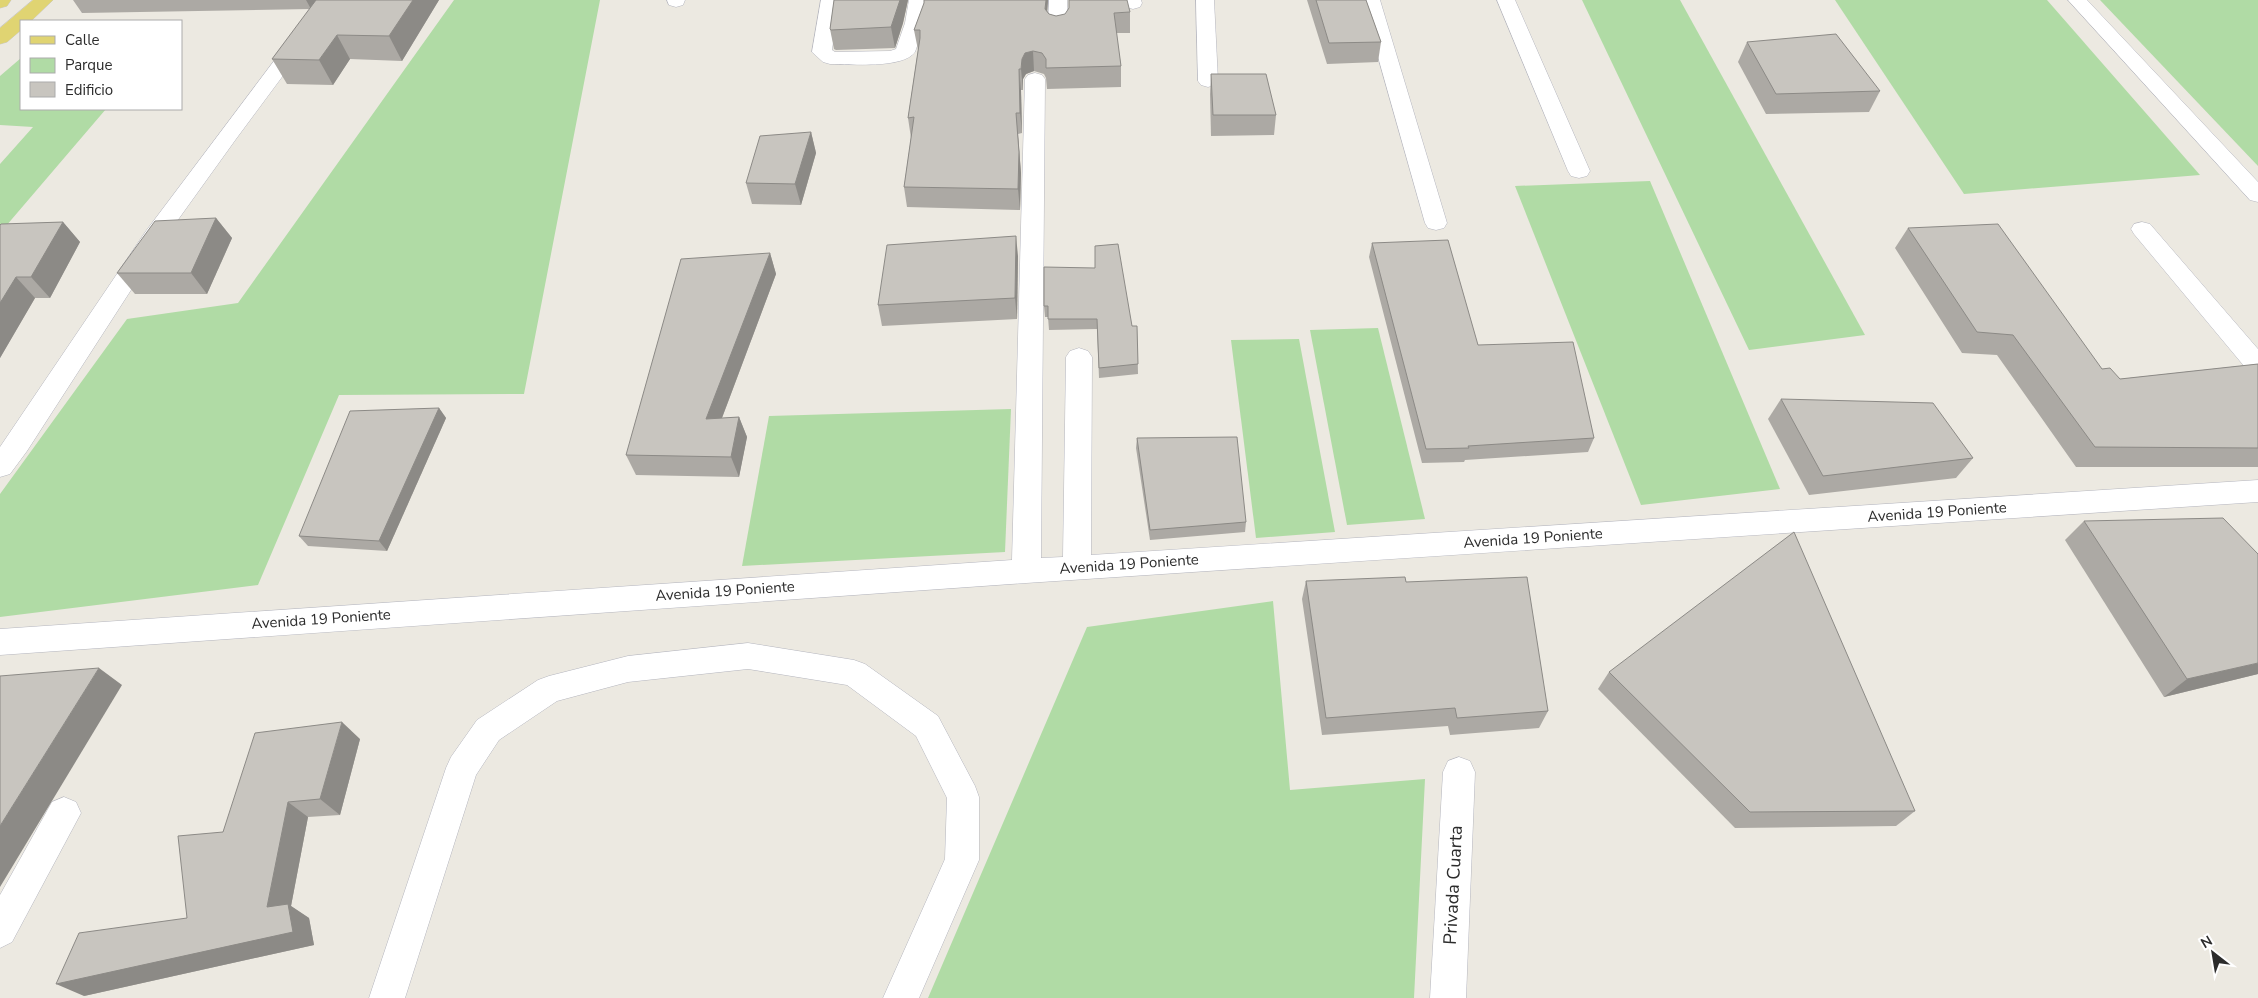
<svg xmlns="http://www.w3.org/2000/svg" width="2258" height="998" viewBox="0 0 2258 998" font-family="'Nunito Sans',sans-serif">
<style>
.green{fill:#b0dba5}
.lines{fill:none;stroke-linecap:round;stroke-linejoin:round}
.minor-casing{stroke:#b4b5be;stroke-width:1}
.major-casing{stroke:#c8c8c8;stroke-width:1}
.minor{fill:#fff;fill-rule:evenodd}
.major{fill:#e0d472;fill-rule:evenodd}
.wall{fill:#aca9a4}
.shaded-wall{fill:#8c8a86}
.building{fill:#c8c5bf;stroke:#8c8a86}
.labels{text-anchor:middle;dominant-baseline:central;stroke-width:4;stroke-linejoin:round;paint-order:stroke}
.street-label{font-size:15px;fill:#2c2c2c;stroke:#fff}
.near-street-label{font-size:18px;fill:#2c2c2c;stroke:#fff}
</style>
<rect width="100%" height="100%" fill="#ece9e1"/>
<g class="green">
<path d="M454,0H600L524,394L339,395L258,585L0,617V494L127,319L238,303Z"/>
<path d="M1582,0H1680L1865,335L1749,350Z"/>
<path d="M1835,0H2047L2200,175L1964,194Z"/>
<path d="M2100,0H2258V166Z"/>
<path d="M21,58V109H106L0,233V164L33,127L0,125V76Z"/>
<path d="M1650,181L1780,489L1641,505L1515,186Z"/>
<path d="M1378,328L1425,519L1347,525L1310,330Z"/>
<path d="M1299,339L1335,532L1256,538L1231,340Z"/>
<path d="M1011,409L1005,552L742,566L769,416Z"/>
<path d="M1273,601L1290,790L1425,779L1414,998H928L1087,627Z"/>
</g>
<g class="lines">
<defs>
<g id="minor">
<path d="M320,0H339L236,139L162,242L27,451L10,474L0,477V447L146,231Z"/>
<path d="M667,0H685L683,5L676,7L669,5Z"/>
<path d="M821,0H839L832,50L835,52L890,51L896,49L905,23L909,0H927L925,23L915,52C903,69 850,64 830,64L823,62L812,52Z"/>
<path d="M1049,0H1067L1068,28L1065,32L1058,34L1051,32L1048,28Z"/>
<path d="M1123,0H1141L1142,3L1140,7L1133,9L1126,7Z"/>
<path d="M1196,0H1214L1218,81L1215,85L1208,87L1201,85L1198,81Z"/>
<path d="M1362,0H1380L1447,223L1444,228L1436,230L1428,228L1425,223Z"/>
<path d="M1497,0H1515L1590,171L1587,176L1579,178L1571,176L1568,171Z"/>
<path d="M2068,0H2087L2258,182V202L2250,200Z"/>
<path d="M1035,73L1042,75L1045,79L1041,558L1063,557L1066,357L1070,351L1079,348L1088,351L1092,357L1091,555L2258,480V502L1026,583L0,655V629L1012,560L1025,79L1028,75Z"/>
<path d="M2142,222L2150,224L2258,349V375L2249,372L2134,234L2131,229L2134,224Z"/>
<path d="M748,643L854,660L865,664L938,716L975,786L979,797V860L919,998H883L945,859L947,798L916,736L847,685L748,669L628,682L557,701L499,740L476,775L405,998H369L446,768L451,757L477,720L538,680L549,676L628,656Z"/>
<path d="M1459,757L1470,761L1475,772L1466,998H1430L1443,772L1448,761Z"/>
<path d="M64,797L76,802L81,813L12,942L0,948V895L52,802Z"/>
</g>
<g id="major">
<path d="M0,0H11L7,6L0,8Z"/>
<path d="M33,0H53L31,21H21V30L7,42L0,44V28Z"/>
</g>
</defs>
<use href="#minor" class="minor-casing"/>
<use href="#major" class="major-casing"/>
<use href="#minor" class="minor"/>
<use href="#major" class="major"/>
</g>
<g class="wall">
<path d="M73,0H439L402,61L350,59L333,85L287,84L272,59L310,9L82,13Z"/>
<path d="M834,0H908L903,23L895,48L836,50L834,49L830,29Z"/>
<path d="M924,0H1048L1047,11L1049,14L1056,16L1130,12V33H1116L1121,66V87L1047,89L1046,78L1044,74L1034,71L1026,74L1023,79V90H1021L1022,133L1018,134L1021,173L1020,210L907,207L904,187L911,138L908,118L918,50L914,30L924,3Z"/>
<path d="M1307,0H1366L1381,42L1378,62L1327,64Z"/>
<path d="M1747,42L1880,91L1869,112L1766,114L1738,62Z"/>
<path d="M1211,74L1276,115L1274,135L1211,136L1210,94Z"/>
<path d="M811,132L816,153L801,205L752,204L746,183Z"/>
<path d="M216,218L232,238L207,294H135L117,273Z"/>
<path d="M63,222L80,242L50,298H35L0,358V225Z"/>
<path d="M1908,228L2102,369L2120,379L2258,364V467H2076L1997,355L1962,353L1895,248Z"/>
<path d="M1372,243L1478,345L1594,438L1588,452L1465,460L1464,462L1422,463L1369,257Z"/>
<path d="M770,253L776,274L722,418L739,417L747,437L739,477L636,475L626,455Z"/>
<path d="M1018,256L1017,319L882,326L878,305Z"/>
<path d="M1044,267L1132,326H1137L1138,374L1099,378L1097,329L1049,330L1048,317H1045L1044,306Z"/>
<path d="M1781,399L1973,458L1956,478L1809,495L1768,419Z"/>
<path d="M439,408L446,418L387,551L308,546L299,536Z"/>
<path d="M1137,438L1246,522L1245,532L1150,540L1136,448Z"/>
<path d="M2084,521L2258,674L2164,697L2065,540Z"/>
<path d="M1306,581L1406,582L1548,711L1539,728L1450,735L1448,726L1322,735L1302,599Z"/>
<path d="M1609,672L1915,811L1896,826L1735,828L1598,689Z"/>
<path d="M360,739L340,815L308,817L291,906L309,918L314,945L84,996L187,918L223,832Z"/>
</g>
<g class="shaded-wall">
<path d="M306,0H318L311,9Z"/>
<path d="M413,0H439L402,61L389,36Z"/>
<path d="M900,0H908L903,23L895,48L891,27Z"/>
<path d="M1046,0H1048L1046,29L1045,9Z"/>
<path d="M337,35L350,59L333,85L319,60Z"/>
<path d="M1033,51L1034,71L1026,74L1023,79V90L1021,69L1022,59L1025,53Z"/>
<path d="M1019,69L1021,90L1022,133L1020,113Z"/>
<path d="M1016,113L1021,173L1020,210L1018,189Z"/>
<path d="M811,132L816,153L801,205L795,184Z"/>
<path d="M216,218L232,238L207,294L191,273Z"/>
<path d="M63,222L80,242L50,298L31,277Z"/>
<path d="M1016,236L1018,256L1017,319L1015,298Z"/>
<path d="M770,253L776,274L714,439L706,419Z"/>
<path d="M16,277L35,298L0,358V303Z"/>
<path d="M439,408L446,418L387,551L379,541Z"/>
<path d="M739,417L747,437L739,477L731,457Z"/>
<path d="M2258,663V674L2164,697L2187,679Z"/>
<path d="M99,668L122,685L0,887V826Z"/>
<path d="M342,722L360,739L340,815L320,799Z"/>
<path d="M288,802L308,817L291,906L309,918L314,945L84,996L56,984L267,907Z"/>
</g>
<g class="building">
<path d="M316,0H413L389,36L337,35L319,60L272,59Z"/>
<path d="M834,0H900L891,27L831,30L830,29Z"/>
<path d="M924,0H1046L1045,9L1049,14L1056,16L1065,14L1069,8V0H1127L1130,12L1114,13L1121,66L1046,68V59L1042,53L1033,51L1025,53L1022,59L1021,69H1019L1020,113H1016L1019,152L1018,189L904,187L914,117L908,118L920,38V30H914L924,3Z"/>
<path d="M1316,0H1366L1381,42L1329,43Z"/>
<path d="M1836,34L1880,91L1776,94L1747,42Z"/>
<path d="M1211,74H1266L1276,115H1213Z"/>
<path d="M811,132L795,184L746,183L760,136Z"/>
<path d="M216,218L191,273H117L155,221Z"/>
<path d="M63,222L31,277H16L0,303V225L1,224Z"/>
<path d="M1998,224L2102,369L2110,368L2120,379L2258,364V448L2095,447L2013,335L1977,332L1908,228Z"/>
<path d="M1016,236L1015,298L878,305L887,245Z"/>
<path d="M1448,240L1478,345L1573,342L1594,438L1468,446L1469,448L1426,449L1372,243Z"/>
<path d="M1118,244L1132,326H1137L1138,364L1099,368L1097,319H1048V306H1044V267L1095,268V246Z"/>
<path d="M770,253L706,419L739,417L731,457L626,455L681,259Z"/>
<path d="M1781,399L1933,403L1973,458L1823,476Z"/>
<path d="M439,408L379,541L299,536L350,411Z"/>
<path d="M1237,437L1246,522L1150,530L1137,438Z"/>
<path d="M2223,518L2258,554V663L2187,679L2084,521Z"/>
<path d="M1794,532L1915,811L1750,812L1609,672Z"/>
<path d="M1405,577L1406,582L1527,577L1548,711L1457,718L1455,708L1326,718L1306,581Z"/>
<path d="M99,668L0,826V676Z"/>
<path d="M342,722L320,799L288,802L267,907L288,904L293,932L56,984L79,933L187,918L178,836L223,832L255,733Z"/>
</g>
<g class="labels">
<g class="street-label">
<text transform="translate(1937 512) rotate(-4)">Avenida 19 Poniente</text>
<text transform="translate(1533 538) rotate(-4)">Avenida 19 Poniente</text>
<text transform="translate(1129 564) rotate(-4)">Avenida 19 Poniente</text>
<text transform="translate(725 591) rotate(-4)">Avenida 19 Poniente</text>
<text transform="translate(321 619) rotate(-4)">Avenida 19 Poniente</text>
</g>
<g class="near-street-label">
<text transform="translate(1453 885) rotate(-87)">Privada Cuarta</text>
</g>
</g>
<rect x="20" y="20" width="162" height="90" fill="#ffffff" stroke="#ababab"/>
<rect x="30" y="36" width="25" height="8" fill="#e0d472" stroke="#ababab"/>
<text x="65" y="45" font-size="15" fill="#2c2c2c">Calle</text>
<rect x="30" y="58" width="25" height="15" fill="#b0dba5" stroke="#ababab"/>
<text x="65" y="70" font-size="15" fill="#2c2c2c">Parque</text>
<rect x="30" y="82" width="25" height="15" fill="#c8c5bf" stroke="#ababab"/>
<text x="65" y="95" font-size="15" fill="#2c2c2c">Edificio</text>
<g transform="translate(2213 953) rotate(329)" stroke="#ffffff" stroke-width="4" paint-order="stroke">
<path d="M0-4L9 19L0 12L-9 19Z" fill="#2c2c2c"/>
<text y="-8" font-size="14" font-weight="bold" text-anchor="middle" fill="#2c2c2c">N</text>
</g>
</svg>
